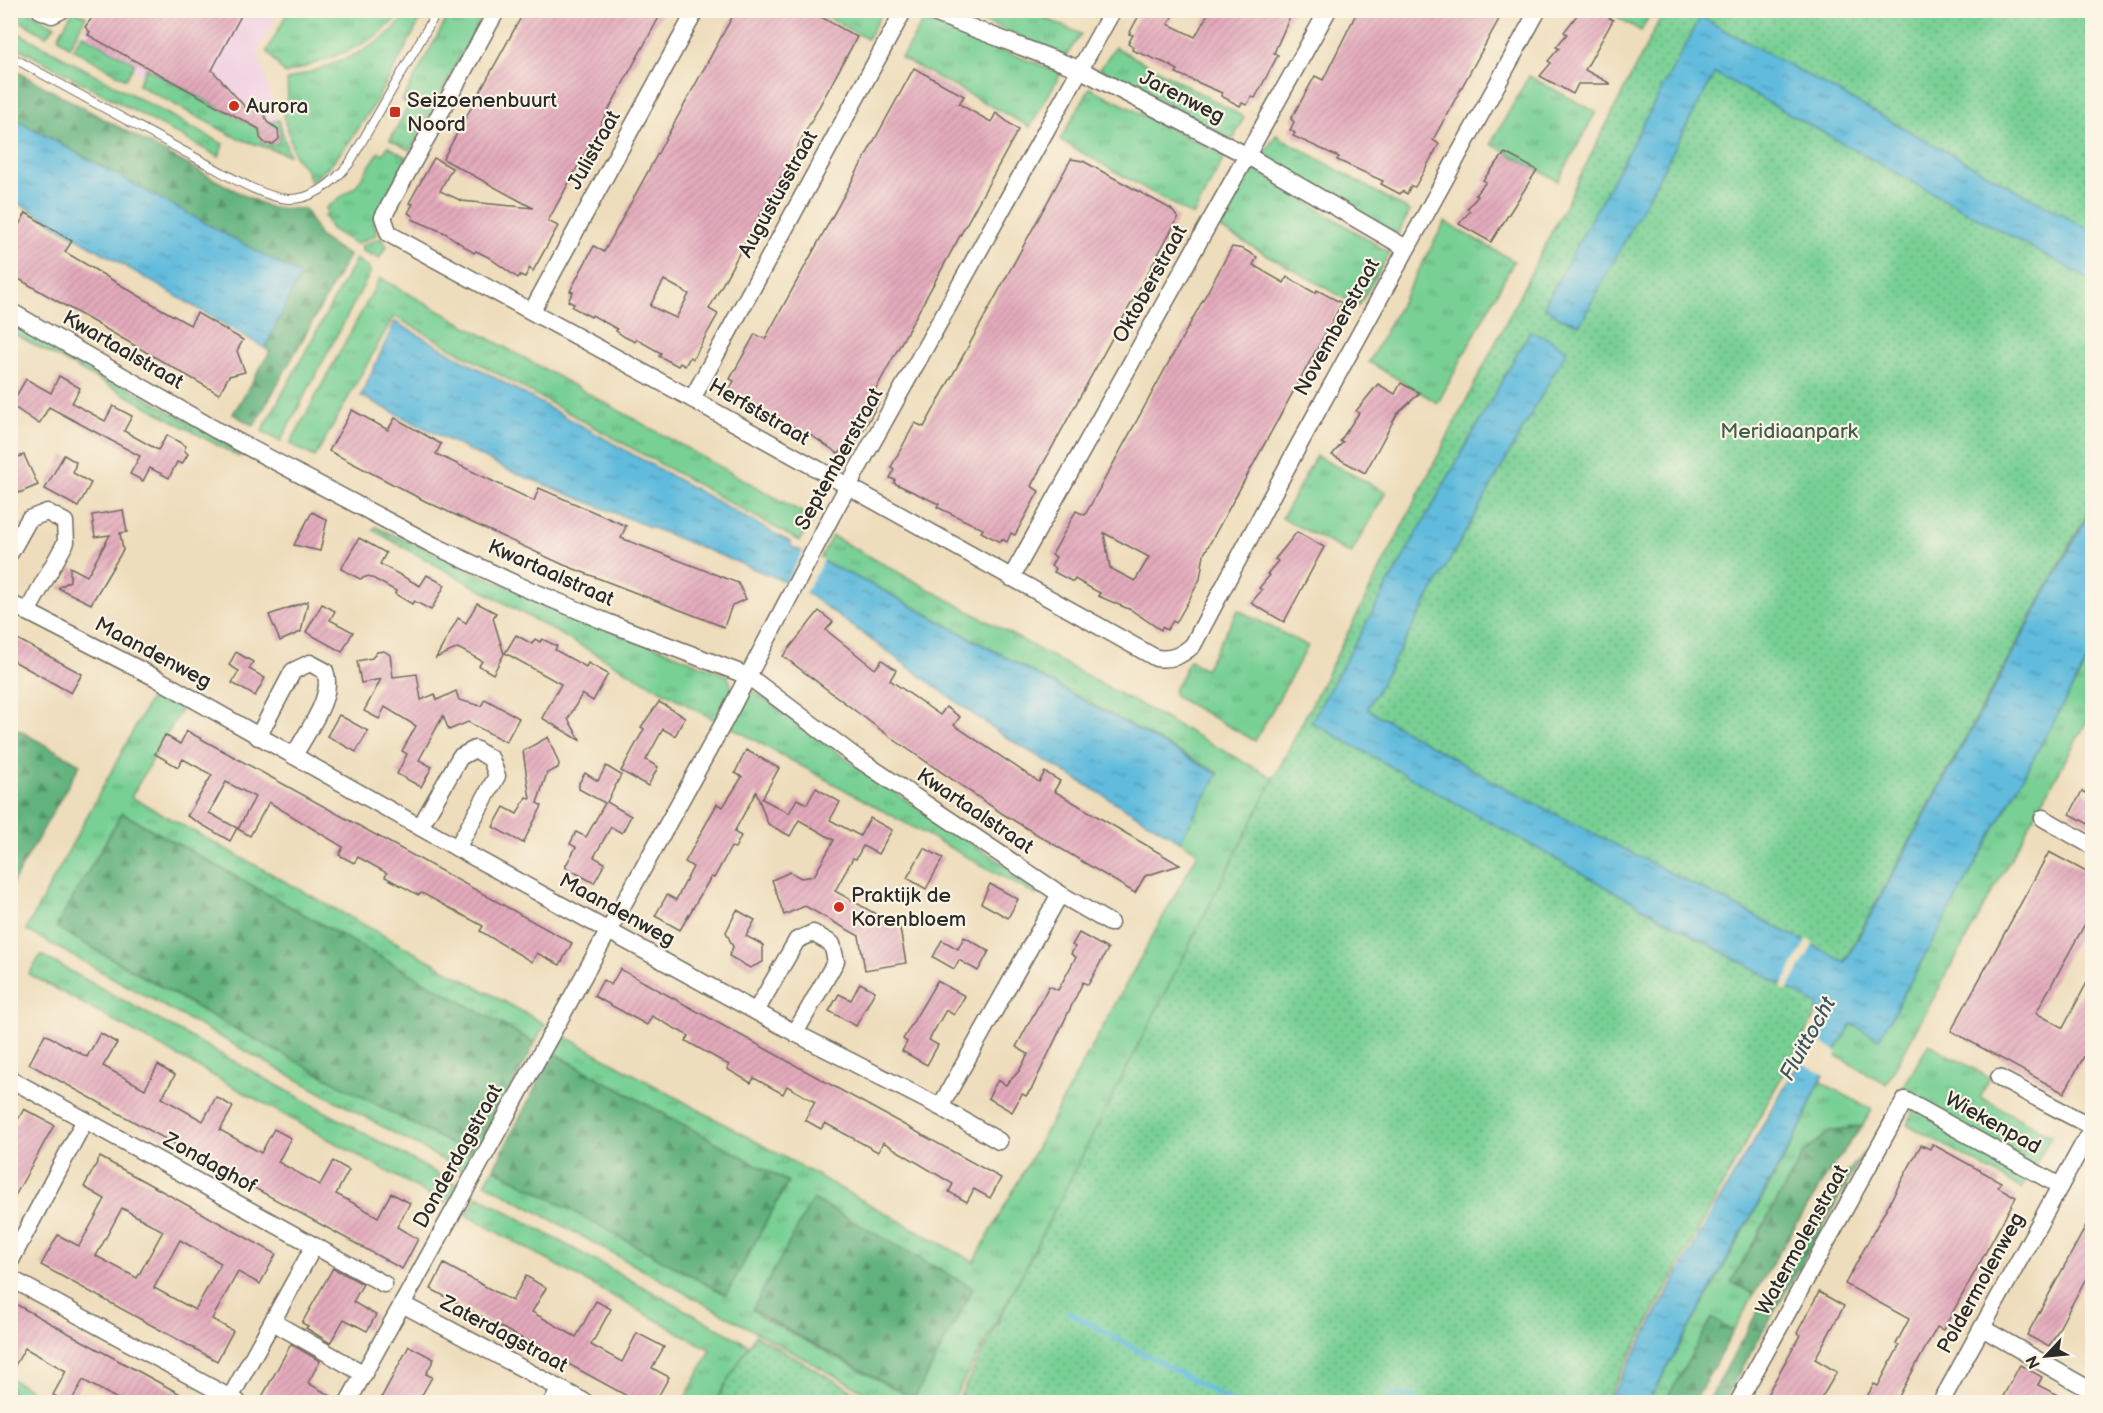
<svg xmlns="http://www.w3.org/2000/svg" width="2103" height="1413" viewBox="0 0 2103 1413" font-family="'Balsamiq Sans',sans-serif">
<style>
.built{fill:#f1d0e3}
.grass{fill:url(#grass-tufts);stroke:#527e60;stroke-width:1.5;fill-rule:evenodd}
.forest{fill:url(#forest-firs);stroke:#466e54;stroke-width:1.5}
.park{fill:url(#park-dots);stroke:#527e60;stroke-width:1.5}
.water{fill:url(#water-ripples);stroke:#467384;stroke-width:1.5}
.pier{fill:#eeddbc}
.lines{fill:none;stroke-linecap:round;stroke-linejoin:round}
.stream{stroke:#60bbdd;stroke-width:5}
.building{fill:url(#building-hatch);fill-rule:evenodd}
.lane-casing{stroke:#6f695e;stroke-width:10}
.street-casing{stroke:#6f695e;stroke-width:19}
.lane{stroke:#fff;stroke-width:8}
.street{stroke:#fff;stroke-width:16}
.poi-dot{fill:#c8321e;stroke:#fcf5e5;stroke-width:2}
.labels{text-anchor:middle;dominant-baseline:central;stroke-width:4.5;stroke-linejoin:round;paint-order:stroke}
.street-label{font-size:21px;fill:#2b2b2b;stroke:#fcf5e5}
.poi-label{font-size:21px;fill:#2b2b2b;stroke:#fcf5e5;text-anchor:start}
.park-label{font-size:21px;fill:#425d4b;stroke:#fcf5e5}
.water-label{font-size:22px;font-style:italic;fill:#3b5660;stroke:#fcf5e5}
</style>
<defs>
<pattern id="grass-tufts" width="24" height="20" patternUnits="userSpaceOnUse" patternTransform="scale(1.5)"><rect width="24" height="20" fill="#78d095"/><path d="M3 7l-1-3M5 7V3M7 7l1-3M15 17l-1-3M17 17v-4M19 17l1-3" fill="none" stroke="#63a97a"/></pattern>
<pattern id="forest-firs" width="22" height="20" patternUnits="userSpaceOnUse" patternTransform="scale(1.5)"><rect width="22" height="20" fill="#62b27e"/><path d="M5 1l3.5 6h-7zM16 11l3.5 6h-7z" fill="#519167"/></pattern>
<pattern id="park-dots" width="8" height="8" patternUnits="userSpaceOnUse" patternTransform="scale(1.5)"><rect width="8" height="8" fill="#78d095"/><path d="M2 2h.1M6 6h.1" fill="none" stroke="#63a97a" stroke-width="1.8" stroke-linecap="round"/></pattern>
<pattern id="water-ripples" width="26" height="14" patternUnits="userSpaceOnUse" patternTransform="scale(1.5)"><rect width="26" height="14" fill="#60bbdd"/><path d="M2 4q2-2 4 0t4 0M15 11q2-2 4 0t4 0" fill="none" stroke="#4f98b3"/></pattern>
<pattern id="building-hatch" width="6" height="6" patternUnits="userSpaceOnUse" patternTransform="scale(1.5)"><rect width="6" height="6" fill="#e3aabc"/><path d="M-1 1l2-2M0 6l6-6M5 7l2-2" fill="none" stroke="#c392a2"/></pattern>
</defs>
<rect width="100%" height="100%" fill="#fcf5e5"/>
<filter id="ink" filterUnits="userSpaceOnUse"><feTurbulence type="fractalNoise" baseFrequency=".0167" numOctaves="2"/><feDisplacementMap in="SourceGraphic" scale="12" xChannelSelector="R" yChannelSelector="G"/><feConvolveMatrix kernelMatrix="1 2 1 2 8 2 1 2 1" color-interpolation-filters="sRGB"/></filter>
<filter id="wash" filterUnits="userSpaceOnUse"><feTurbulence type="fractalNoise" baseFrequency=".008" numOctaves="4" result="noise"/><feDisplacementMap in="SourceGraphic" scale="24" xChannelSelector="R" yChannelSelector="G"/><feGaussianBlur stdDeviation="1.35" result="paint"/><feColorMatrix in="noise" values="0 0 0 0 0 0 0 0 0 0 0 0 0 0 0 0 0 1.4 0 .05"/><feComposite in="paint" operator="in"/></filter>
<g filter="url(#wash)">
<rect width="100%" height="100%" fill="#eeddbc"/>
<path class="built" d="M95,11H280L258,49L284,148L260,144L80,38Z"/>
<g class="grass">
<path d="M289,10H401V11C382,45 320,61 285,74L267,51Z"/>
<path d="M10,11H28L55,26L46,36L11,16Z"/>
<path d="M73,11L86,16L69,47L58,37Z"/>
<path d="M408,11H425C399,59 354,153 310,182L306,169L295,157L283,114L288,97L287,80C328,65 385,51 408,11Z"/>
<path d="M451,11H485L410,150L390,140L409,105L402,101Z"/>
<path d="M816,11H883L867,39Z"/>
<path d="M958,11H1029L1081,34L1066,56Z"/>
<path d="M1607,11H1652L1641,31Z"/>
<path d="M924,20L1061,73L1030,127L901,58Z"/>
<path d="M11,29L223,144L219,157L11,44Z"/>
<path d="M82,34L135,63L126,79L73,49Z"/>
<path d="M1115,47L1244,117L1233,140L1100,69Z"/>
<path d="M146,68L259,129L261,141L270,145L278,143L280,133L278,127L273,125L269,127L268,123L279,120L289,155L237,138L138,85Z"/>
<path d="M1529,76L1596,112L1558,181L1491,144Z"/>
<path d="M1090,88L1225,156L1193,216L1060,140Z"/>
<path d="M1276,135L1410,211L1397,235L1262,157Z"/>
<path d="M388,146L407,158L377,215L374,224L378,234L356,244L331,229L324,216L327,215L326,208L356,186L379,152L383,154Z"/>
<path d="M1252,168L1390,253L1358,306L1219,228Z"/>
<path d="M1445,222L1514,261L1438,403L1369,362Z"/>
<path d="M381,238L387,246L379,258L362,251L361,246Z"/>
<path d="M356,259L369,268L370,273L280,442L262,431Z"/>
<path d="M380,278L814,519L799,541L394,316L315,457L290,444Z"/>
<path d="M10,320L241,452L239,457L11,332Z"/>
<path d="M1316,456L1386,492L1351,554L1282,518Z"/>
<path d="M376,527L479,574L728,676L732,688L718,722L373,530Z"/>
<path d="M832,536L1290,787L952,1402H883L485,1183L494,1168L726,1295L788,1182L553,1053L563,1035L974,1262L1198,853L1180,841L1218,773L879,588L819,561ZM813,1200L973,1288L914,1399L759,1316Z"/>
<path d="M1238,610L1308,646L1255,741L1176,697L1173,692L1190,660L1205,669Z"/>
<path d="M2092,652V712L1886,1084L1833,1054L1852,1024L1879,1038Z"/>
<path d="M754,691L874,779L1040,888L1036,895L727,725L746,693Z"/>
<path d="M154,692L182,708L131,797L545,1024L535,1043L122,813L57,927L230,1026L475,1157L465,1172L26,930Z"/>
<path d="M41,955L458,1185L446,1204L29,974Z"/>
<path d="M1929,1044L1990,1078L1980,1097L2051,1136L2022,1189L1907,1124L1919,1101L1901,1091Z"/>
<path d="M1819,1081L1872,1110L1862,1126L1849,1127L1732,1282L1754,1294L1733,1332L1712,1319L1665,1402H1648L1787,1153L1802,1124Z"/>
<path d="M478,1196L852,1402H683L711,1350L466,1215Z"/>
<path d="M11,1379L52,1402H11Z"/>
</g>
<g class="forest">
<path d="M10,68L243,195L271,208L305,209L320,237L349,256L254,426L233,414L270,352L265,348L300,275L11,117Z"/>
<path d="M11,726L80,764L11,886Z"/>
<path d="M122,813L535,1043L475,1157L230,1026L56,927Z"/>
<path d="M553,1053L788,1182L726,1295L494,1168Z"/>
<path d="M1862,1126L1826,1176L1754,1294L1731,1282L1804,1153L1829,1132Z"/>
<path d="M1866,1150L1723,1402H1708C1756,1315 1800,1226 1866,1150Z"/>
<path d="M813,1199L973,1288L914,1399L752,1310Z"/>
<path d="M1712,1318L1733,1332L1694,1402H1665Z"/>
</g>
<g class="park">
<path d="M1664,11H2092V505L1605,1402H957Z"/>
<path d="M755,1335L872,1402H715Z"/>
</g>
<g class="water">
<path d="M1701,17L2092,231V281L1715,73L1580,324L1560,318L1544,306Z"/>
<path d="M11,117L300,275L265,348L11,199Z"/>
<path d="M395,322L790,542L792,547L879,588L1218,774L1180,841L1001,734L797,586L508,470L361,396Z"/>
<path d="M1530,331L1549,339L1567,350L1367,709L1507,789L1845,962L2092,508V652L1879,1039L1852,1024C1831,1056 1815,1088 1802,1124L1648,1402H1608L1706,1223L1822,1023L1817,1005L1311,722Z"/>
</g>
<g class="pier">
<path d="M804,549L824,560L804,595L785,585Z"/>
<path d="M1807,939L1814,943L1787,991L1781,988Z"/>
<path d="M1809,1036L1838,1052L1825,1075L1795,1059Z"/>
</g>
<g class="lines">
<g class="stream">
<path d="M1068,1312L1233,1402"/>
<path d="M1387,1402L1393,1395L1413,1396L1416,1402"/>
</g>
</g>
<g id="blocks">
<g class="building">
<path d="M98,10H244L212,70L247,109L262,105L267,122L278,129L279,139L273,144H266L260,138L259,129L88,35L90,32L85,27Z"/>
<path d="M525,10H663L548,221L558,226L533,271L530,268L525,277L520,275L518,278L488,257L476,251L474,253L445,233L412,219L413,216L408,213L413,204L409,203L434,158L452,168L440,191L462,201L533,208L443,159Z"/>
<path d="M736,10H809L857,37L709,309L718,314L693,359L690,357L685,366L680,363L678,366L659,356L661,353L636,339L635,342L625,337L616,331L617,329L592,315L591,317L572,307L574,304L568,301L573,292L570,291L594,246L604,252ZM664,280L689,294L676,318L650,306Z"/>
<path d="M1142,10H1176L1168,24L1195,37L1210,10H1293L1274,53L1278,55L1255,98L1251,97L1247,105L1242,103L1240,106L1221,96L1222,93L1176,73L1178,70L1165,63L1132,50L1133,47L1128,44L1133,35L1129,34Z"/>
<path d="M1358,10H1504L1433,140L1439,144L1415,187L1411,186L1407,194L1402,191L1400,194L1381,184L1383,181L1337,160L1339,157L1293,136L1295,133L1290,130L1294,122L1291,119L1315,76L1323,80Z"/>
<path d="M1581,10H1596L1613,20L1585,70L1611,84H1578L1573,94L1540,76L1551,63L1548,61L1559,48L1556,47L1567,34L1564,32Z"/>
<path d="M914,68L964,96L959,104L991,122L996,113L1018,130L871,398L879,402L854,447L851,445L846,454L841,451L839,454L809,434L777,419L778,417L766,410L733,395L734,392L729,390L734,381L730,379L755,334L765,339Z"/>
<path d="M1505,153L1537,170L1491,242L1459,224L1470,211L1467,209L1478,196L1475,195L1486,182L1483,180Z"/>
<path d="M1071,159L1083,161L1125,184L1171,209L1178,218L1031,486L1039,491L1015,535L1011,533L1007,542L1002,539L1000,542L981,532L983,529L937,507L939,504L894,483L895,480L890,478L894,470L891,467L915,423L924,427Z"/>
<path d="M26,213L72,241L65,252L156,306L190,325L197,313L243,340L237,351L245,372L229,376L219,394L10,274V239Z"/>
<path d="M1232,247L1243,249L1257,257L1253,265L1284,283L1287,277L1315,293L1317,290L1342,303L1204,554L1200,579L1190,598L1176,623L1173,621L1167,630L1162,627L1161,630L1131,610L1098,596L1100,593L1087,586L1075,579L1073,582L1054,572L1056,569L1051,566L1056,557L1052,555L1076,511L1085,515ZM1104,533L1149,557L1135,581L1110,568Z"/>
<path d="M59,376L80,388L72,403L105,421L113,406L132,416L124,431L158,450L167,435L186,446L184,450L188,454L182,464L177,462L169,478L150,468L143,481L130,474L140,456L49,407L39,424L11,405L26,379L51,393Z"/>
<path d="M1401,383L1420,393L1397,414L1365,473L1332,455L1343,442L1340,441L1359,413L1356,411L1378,384L1395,394Z"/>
<path d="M352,410L388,430L395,418L441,444L436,454L534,501L539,488L626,526L621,538L738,583L746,599L732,605L724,627L564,565L425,501L329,451Z"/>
<path d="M24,455L38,485L19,493L14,483L10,484V460Z"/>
<path d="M64,455L76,462L73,473L91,483L78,507L45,489Z"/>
<path d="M123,510L127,532L120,533L123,550L91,604L58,588L70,581V567L87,576L110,535L95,537L92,515Z"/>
<path d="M312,512L327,520L320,551L294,545Z"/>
<path d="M1297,532L1324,547L1284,622L1251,603L1262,590L1259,588L1270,575L1267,574L1278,561L1275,559Z"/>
<path d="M359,538L386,553L380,564L420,586L427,575L445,585L431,610L414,601L412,604L395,594L396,591L369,576L360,579L341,569Z"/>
<path d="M308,601L301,632L280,641L269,615Z"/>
<path d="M477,603L496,613L493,618L504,654L493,674L479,666L482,661L458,648L436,658L458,618L466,623Z"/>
<path d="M322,604L335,611L330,620L353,632L342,652L306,632Z"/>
<path d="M819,611L833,622L826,630L875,669L882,660L896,670L890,680L940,715L946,707L960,717L954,725L1039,782L1045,772L1060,781L1054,791L1180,865L1145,876L1135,893L1003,814L890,737L783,656Z"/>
<path d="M10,635L82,674L71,693L10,659Z"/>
<path d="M516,635L532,644L535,639L540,642L542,639L557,646L555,650L586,667L588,663L608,674L593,701L582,694L568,719L581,741L542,718L561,684L505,653Z"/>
<path d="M384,651L390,655L393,677L417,674L421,700L435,694L437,700L456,691L459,700L481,706L485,699L519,718L506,742L468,722L449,730L443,716L419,760L432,767L421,787L397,774L407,754L402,751L416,726L385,707L379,719L364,711L381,679L361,683L357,661L372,658L377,652Z"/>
<path d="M236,652L253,662L249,669L265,678L255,696L232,683L239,671L229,665Z"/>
<path d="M659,702L685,717L675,736L663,729L646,760L658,767L648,786L621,771L644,729L641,727Z"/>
<path d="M339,715L368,731L356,752L327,736Z"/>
<path d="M187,731L572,943L560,965L537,953L532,962L480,931L483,926L422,893L418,895L385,877L387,873L358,857L354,863L339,855L343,847L269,802L250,836L238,829L255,797L226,782L209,813L237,828L230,841L187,816L212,775L183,759L178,767L155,754L165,735L180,744Z"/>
<path d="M548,737L559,764L558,768L547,773L537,803L542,806L523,843L493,827L504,807L517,814L526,797L530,799L523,751Z"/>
<path d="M746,750L779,768L762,799L789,813L797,799L807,804L816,788L840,802L830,820L860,836L870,818L892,830L878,854L863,846L856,859L853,858L835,891L886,920L892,917L899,923L906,963L865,970L859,936L805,906L784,915L772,880L790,872L801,878L814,876L834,840L799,820L790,836L768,824L756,792L734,832L741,836L735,848L731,847L714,878L711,877L680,930L655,916L667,895L676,900L693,867L685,862L717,804L723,807L742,777L735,773Z"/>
<path d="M606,766L621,775L607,802L631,816L622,833L611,827L594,857L605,863L594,883L565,867L576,847L570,844L576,832L586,837L605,803L579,789V783L585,773L598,781Z"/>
<path d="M2082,791L2092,797V826L2070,814Z"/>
<path d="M924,848L943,858L926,889L907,878Z"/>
<path d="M2049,852L2092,875V911L2036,1013L2063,1028L2092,973V1055L2087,1051L2064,1093L1951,1031Z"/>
<path d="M990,884L1018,899L1008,918L981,903Z"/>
<path d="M737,910L755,920L746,936L763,945V962L750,968L729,956L733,947L726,932Z"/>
<path d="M1079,933L1108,949L1088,985L1083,982L1032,1088L1026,1096L1022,1094L1012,1112L988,1098L998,1080L1006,1085L1019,1071L1028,1054L1016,1047L1049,986L1058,990L1076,957L1071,954L1075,947L1072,945Z"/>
<path d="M964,937L989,951L978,971L959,960L954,969L933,957L942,940L958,949Z"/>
<path d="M620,969L1001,1178L990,1198L974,1189L967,1202L949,1192L953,1184L883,1142L878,1152L825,1123L821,1129L805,1120L815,1102L787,1086L783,1094L754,1078L751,1083L727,1069L729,1065L686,1041L689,1036L652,1016L647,1025L594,996L603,980L611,985Z"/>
<path d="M937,981L965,996L954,1015L946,1010L929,1040L938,1045L927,1065L902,1051L907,1042L903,1039Z"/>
<path d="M860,983L875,991L856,1026L829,1011L839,994L851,1000Z"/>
<path d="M100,1033L117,1043L103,1066L145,1089L158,1065L166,1070L175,1075L162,1098L203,1121L216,1097L225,1102L233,1107L220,1130L261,1153L274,1129L291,1138L278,1162L320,1185L333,1161L349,1170L336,1194L357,1205L378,1217L391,1193L410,1203L397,1227L418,1239L402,1269L29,1064L45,1034L87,1057Z"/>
<path d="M24,1109L54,1125L10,1205V1134Z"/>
<path d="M1932,1144L2001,1182L1998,1187L2016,1197L1943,1330L1937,1327L1898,1398L1905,1402H1864L1874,1384L1878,1386L1899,1346L1896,1344L1909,1319L1845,1284L1921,1145L1930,1149Z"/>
<path d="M100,1157L276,1254L260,1284L238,1272L212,1319L233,1331L217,1361L41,1265L58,1235L79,1246L92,1223L105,1199L84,1187ZM122,1208L163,1231L137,1278L96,1256ZM180,1240L221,1263L195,1310L154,1288Z"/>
<path d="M2092,1215V1284L2085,1280L2049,1347L2027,1335Z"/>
<path d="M444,1264L512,1301L526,1276L546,1288L532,1312L576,1337L596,1301L611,1309L591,1345L622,1362L637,1333L664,1347L652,1368L669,1377L655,1402H638L431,1289Z"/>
<path d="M333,1268L363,1284L353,1302L376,1315L367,1331L344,1319L330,1343L306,1328L308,1326L302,1323Z"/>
<path d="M1819,1292L1844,1306L1815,1359L1837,1372L1819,1402H1763L1800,1335L1797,1333Z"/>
<path d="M10,1301L99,1350L195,1402H123L83,1380L71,1402H67L53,1395L66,1371L25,1348L10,1374Z"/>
<path d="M291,1344L320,1361L308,1383L338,1400V1402H272L262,1397Z"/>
<path d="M409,1346L434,1359L426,1374L432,1377L418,1402H379Z"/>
<path d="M2020,1365L2042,1377L2038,1385L2071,1402H2000Z"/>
</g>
</g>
</g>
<g filter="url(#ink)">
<use href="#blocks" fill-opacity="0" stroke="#6f695e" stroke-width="1.5"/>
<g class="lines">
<defs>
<path id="lane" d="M10,56C72,91 134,124 196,158C221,171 260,197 288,199C314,200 334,182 349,164L438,10"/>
<g id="street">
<path d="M40,10L52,15L62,10"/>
<path d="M497,10L383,217L389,234L692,399L1156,658C1172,660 1181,656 1193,645L1295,452L1538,10"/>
<path d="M926,10L1079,69L1248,156L1406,248"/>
<path d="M10,311L216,430L433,545L520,586L609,623L748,676L857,758L1060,894L940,1107"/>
<path d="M532,311L696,10"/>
<path d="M692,399L904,10"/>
<path d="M10,553L29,519L47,512L65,522L66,542L27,612"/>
<path d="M1011,578L1328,10"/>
<path d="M10,603L156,678L457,848L795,1033L940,1107L999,1141"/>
<path d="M258,737L293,671L310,663L325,671C335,697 306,732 294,756"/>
<path d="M2043,818L2092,846"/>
<path d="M420,827L460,757L475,749L491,759L497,776L457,848"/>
<path d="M1060,894L1110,923"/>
<path d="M756,1011L797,940L813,933L832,944L836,961L795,1033"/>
<path d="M1999,1078L2092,1127"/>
<path d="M12,1080L384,1284"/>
<path d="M10,1262L85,1120"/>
<path d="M10,1278L238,1402"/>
<path d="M402,1304L585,1402"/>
<path d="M273,1322L364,1374"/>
<path d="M1982,1328L2092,1391"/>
<path d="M230,1398L314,1246"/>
<path d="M348,1402L724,722L832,515L1113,10"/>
<path d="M552,1402L560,1389"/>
<path d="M1738,1402L1905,1100L2060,1186"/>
<path d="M1941,1402L2092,1128"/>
</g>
</defs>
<use href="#lane" class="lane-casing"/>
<use href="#street" class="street-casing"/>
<use href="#lane" class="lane"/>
<use href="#street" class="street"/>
</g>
</g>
<g class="poi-dot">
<circle cx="234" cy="106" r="6"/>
<rect x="389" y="106" width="12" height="12" rx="3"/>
<circle cx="839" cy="907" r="6"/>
</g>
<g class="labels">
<g class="street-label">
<text transform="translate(1182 97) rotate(27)">Jarenweg</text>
<text transform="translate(594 150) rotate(-61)">Julistraat</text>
<text transform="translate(778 194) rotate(-61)">Augustusstraat</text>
<text transform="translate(1150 284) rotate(-61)">Oktoberstraat</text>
<text transform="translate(1337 327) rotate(-61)">Novemberstraat</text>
<text transform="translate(123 350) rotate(30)">Kwartaalstraat</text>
<text transform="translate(759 412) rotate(30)">Herfststraat</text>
<text transform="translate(839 459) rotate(-61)">Septemberstraat</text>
<text transform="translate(551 573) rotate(24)">Kwartaalstraat</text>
<text transform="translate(153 653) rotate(28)">Maandenweg</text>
<text transform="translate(975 811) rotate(34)">Kwartaalstraat</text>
<text transform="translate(617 910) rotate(29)">Maandenweg</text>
<text transform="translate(1993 1123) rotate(29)">Wiekenpad</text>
<text transform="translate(458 1156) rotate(-61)">Donderdagstraat</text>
<text transform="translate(210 1163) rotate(29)">Zondaghof</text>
<text transform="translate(1802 1240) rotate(-61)">Watermolenstraat</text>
<text transform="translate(1981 1283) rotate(-61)">Poldermolenweg</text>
<text transform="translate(504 1334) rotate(28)">Zaterdagstraat</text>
</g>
<g class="poi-label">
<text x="407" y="100">Seizoenenbuurt<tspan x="407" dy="24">Noord</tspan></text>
<text x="246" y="106">Aurora</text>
<text x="851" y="895">Praktijk de<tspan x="851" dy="24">Korenbloem</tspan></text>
</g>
<g class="park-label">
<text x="1789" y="431">Meridiaanpark</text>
</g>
<g class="water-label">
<text transform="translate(1808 1039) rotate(-61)">Fluittocht</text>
</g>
</g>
<rect width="2103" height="1413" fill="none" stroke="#fcf5e5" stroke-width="36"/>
<g transform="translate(2046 1356) rotate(244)" stroke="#fcf5e5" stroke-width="4.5" paint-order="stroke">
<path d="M0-4.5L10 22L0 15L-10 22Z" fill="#2b2b2b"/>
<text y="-9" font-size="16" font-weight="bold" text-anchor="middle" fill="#2b2b2b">N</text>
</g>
</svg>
